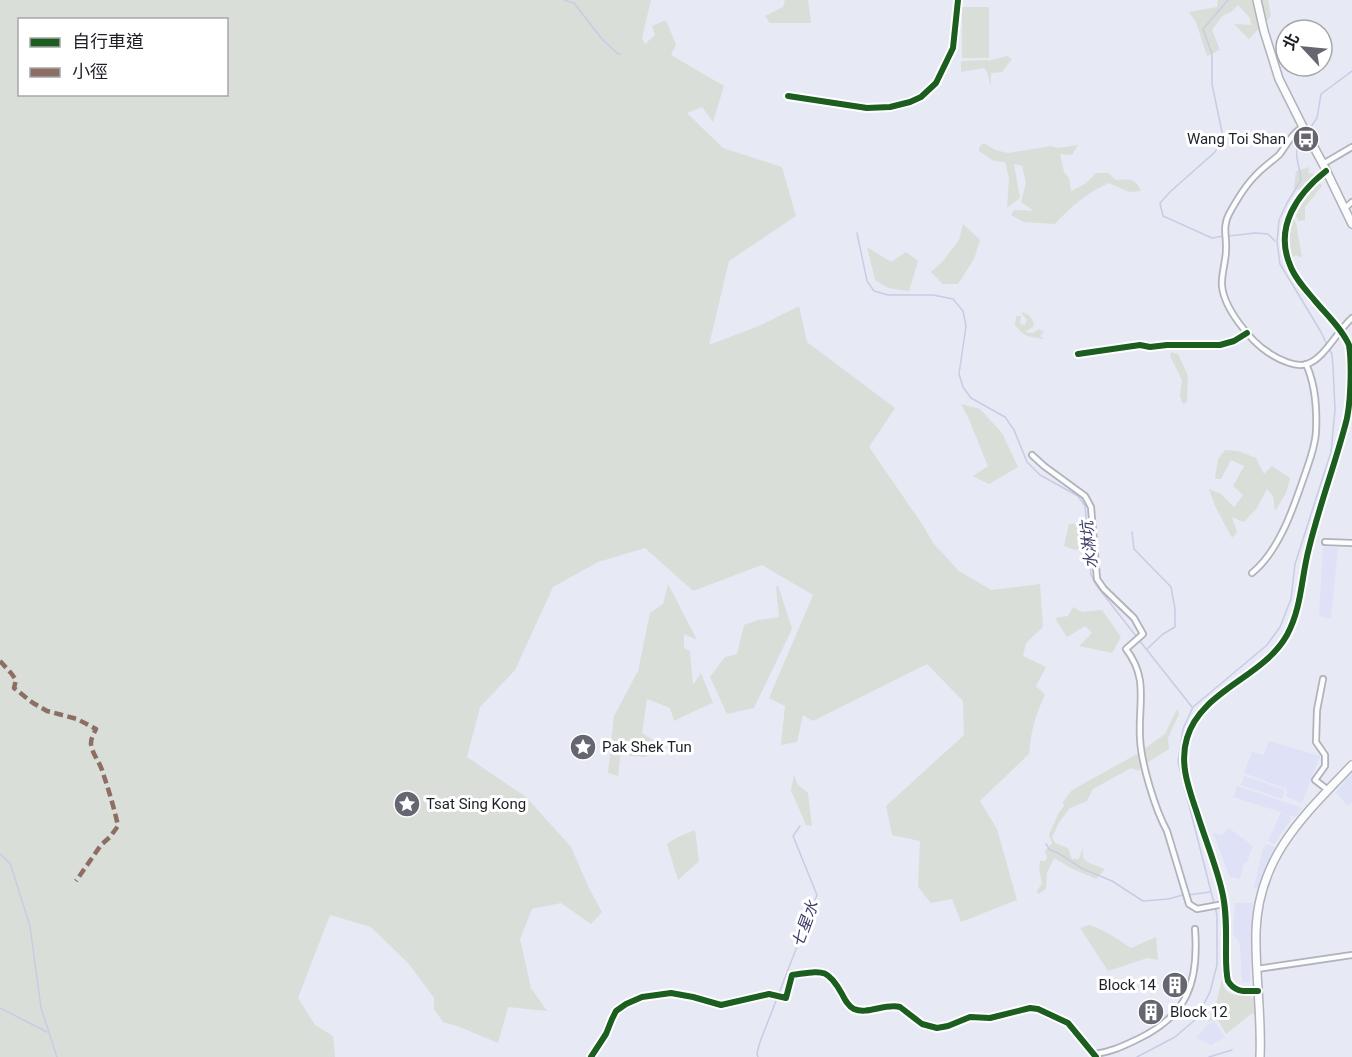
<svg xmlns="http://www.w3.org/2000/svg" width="1352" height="1057" viewBox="0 0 1352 1057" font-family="Roboto,'Noto Sans TC',sans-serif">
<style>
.built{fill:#dfe2f6}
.green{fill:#daded8;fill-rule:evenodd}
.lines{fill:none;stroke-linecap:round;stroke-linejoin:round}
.stream{stroke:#c8cce5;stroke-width:1.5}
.street-casing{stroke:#b1b2ba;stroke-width:8}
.secondary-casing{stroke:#b1b2ba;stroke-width:10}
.street{stroke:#fbfcfd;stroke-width:4.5}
.secondary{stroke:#fbfcfd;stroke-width:7}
.quiet{stroke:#8d6e63;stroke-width:4.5;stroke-dasharray:9 4.5;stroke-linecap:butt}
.cycleway-casing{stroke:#fff;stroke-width:10}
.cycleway{stroke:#1b5e20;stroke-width:6}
.labels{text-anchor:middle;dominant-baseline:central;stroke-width:6;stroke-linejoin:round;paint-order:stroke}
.poi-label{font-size:15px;fill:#1f2027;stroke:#fff;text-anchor:start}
.water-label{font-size:16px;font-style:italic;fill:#383c66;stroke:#fff}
</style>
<rect width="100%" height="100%" fill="#e7e9f4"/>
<g class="built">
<path d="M1323,547L1338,548L1331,619L1319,616Z"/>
<path d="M1269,741L1320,756L1302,803L1286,796L1287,789L1244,773L1252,752L1264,755Z"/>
<path d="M1352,773V802L1347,806L1336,792Z"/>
<path d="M1244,776L1285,790L1282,799L1241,785Z"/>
<path d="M1237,786L1302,808L1296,817L1284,814L1292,818L1274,844L1268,841L1281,812L1233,797Z"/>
<path d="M1229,828L1253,846L1247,862L1244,863L1240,879L1230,877L1213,833L1222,835Z"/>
<path d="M1267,844L1275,847L1258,889L1254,888L1263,848Z"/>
<path d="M1235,903H1253L1250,982H1242L1240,944L1233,933Z"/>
<path d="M1214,1021L1225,1037L1211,1045L1197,1038L1205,1027Z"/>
</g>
<g class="green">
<path d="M0,0H651L642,38L645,44L655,35L652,26L666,20L676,45L671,55L724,86L713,122L702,107L687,113L723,148L782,167L796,216L729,261L709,345L761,325L799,306L807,342L895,408L869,447L922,524L934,544L959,571L991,590L1040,584L1043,627L1026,643L1023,656L1046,667L1036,686L1045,695C1035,716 1031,731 1029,754L980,801L997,829L1017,900L961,922L952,899L931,903L918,887L920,841L892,835L886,806L964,735L963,701L927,664L813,721L803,715L797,742L781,745L785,706L769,698L813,595L762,565L693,591L645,548L598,562L553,587L515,670L480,707L467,757L526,797L571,847L589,888L602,912L591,924L561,903L532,909L520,939L531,988L547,1011L508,1007L498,1043L460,1027L443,1022L434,1009V998L409,964L371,927L330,915L298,998L315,1025L333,1036L335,1057H0ZM20,20H226V94H20Z"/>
<path d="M785,0H808L811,23H770L765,16L783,7Z"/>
<path d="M1218,0H1268L1271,16L1249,39L1234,24L1251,25L1250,18L1238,5L1231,12L1222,16L1212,30L1220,50L1207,56L1196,22L1189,12L1217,7Z"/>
<rect x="962" y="7" width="27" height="51"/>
<path d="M1007,56L1012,59L1002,72L991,73V85C988,79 989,72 984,68L961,72V61L988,60V61Z"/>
<path d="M984,143L995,150L1008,153L1051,146L1058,148L1078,145L1072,155L1060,154L1064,172L1069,178L1071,191L1085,184L1096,173H1108L1116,180C1129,179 1136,178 1141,191L1129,192L1109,183C1088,192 1070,207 1055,224L1024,222L1011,215L1014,210L1034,211L1021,202L1026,182L1022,166L1014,164L1020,198L1007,208L1009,178L1005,162L994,161L979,151V147Z"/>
<path d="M1310,167L1308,173L1314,174L1322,186L1305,207V220L1298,221L1296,216L1305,195L1306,186L1300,191L1294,188L1296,171Z"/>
<path d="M1293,218L1296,223L1302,258L1296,255L1290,259C1288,245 1286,230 1293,218Z"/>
<path d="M963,224L980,240L974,259L958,284H943L931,272L943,261L959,240Z"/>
<path d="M867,247L891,262L906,252L918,261L909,291L888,288L875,280Z"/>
<path d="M1021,312C1029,314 1033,318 1034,326L1025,332L1033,333L1039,329L1044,332L1040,336L1044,339C1028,336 1025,338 1015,325L1016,316H1021L1020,324L1025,325L1027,320Z"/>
<path d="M1171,352L1178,354L1188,376L1187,402L1183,404L1180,396L1182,380L1170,356Z"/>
<path d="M961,404L980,409L1002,433L1018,467L989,484L973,476L988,466L968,417Z"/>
<path d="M1225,450L1238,451L1256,458L1264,474L1272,466L1290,478L1286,493L1275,511L1273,496L1267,489L1257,508L1244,522L1232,517L1237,532L1232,538L1215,506L1209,489L1221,494L1234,507L1243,495L1233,486L1244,466L1231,460L1221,479H1215L1218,459Z"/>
<path d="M1082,523V548L1075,550L1064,546L1069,524Z"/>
<path d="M668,584L697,640L684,634V648L690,651L693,685L701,673L713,703L701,708L674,721L670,708L647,699L642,733L658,743L646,757L630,756L622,739L618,776L608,773L614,716L638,671L650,613L663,604Z"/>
<path d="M778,585L792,629L754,708L727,714L710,677L725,657L737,654L744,625L758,620L779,617L776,587Z"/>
<path d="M1073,607L1082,612L1102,610L1121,637L1112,653L1079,646L1092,633L1085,626L1067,637L1055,618L1068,616Z"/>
<path d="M1177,709L1179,714L1168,738L1169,749L1142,766L1139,771L1131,768L1093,789L1087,801L1070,808L1060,821L1052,837L1055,843L1068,848L1072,859H1079L1083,848V858L1087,862L1105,869L1096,879L1071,868L1054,858L1047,873L1046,889L1038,894L1037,891L1042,883L1039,868L1040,861H1045L1047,857L1045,851L1052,843L1049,835L1058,814L1064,806L1063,802L1072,790L1137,754L1142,755L1144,749L1165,734Z"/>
<path d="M794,775L798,785L808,793L812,826L806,825L791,790Z"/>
<path d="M695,830L699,861L678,880L667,844L678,837Z"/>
<path d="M1089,925C1105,930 1117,939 1131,948L1156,937L1158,960L1147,958L1108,971L1080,928Z"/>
<path d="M1222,979C1223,982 1223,986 1225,989C1230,996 1241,996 1249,995L1254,1000L1255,1013L1251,1014L1226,1034L1218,1020L1214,1019L1208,1022L1217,1000Z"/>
</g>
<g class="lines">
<g class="stream">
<path d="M564,0L574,3L602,39L617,53L620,54"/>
<path d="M1308,131L1317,118L1321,94L1352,71"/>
<path d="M1305,135C1290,156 1299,157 1301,180L1287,203L1279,220L1277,242L1280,264L1321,332L1327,345"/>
<path d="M857,233L867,281L874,291L888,295H933L953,299L963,311L966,326L959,374L963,387L971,398L1005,417L1014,430L1027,462L1040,475L1078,496L1085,506L1091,575L1096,585L1136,636"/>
<path d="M1224,236L1212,238L1163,216L1160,203L1171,191L1215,152L1223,137L1212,84V54L1203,29L1228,0"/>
<path d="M1229,236L1255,233L1268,234L1275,241"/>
<path d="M1132,532L1134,549L1171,587L1175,609V627L1163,634L1147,649"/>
<path d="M1139,640L1192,707"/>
<path d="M1046,844L1050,850L1058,853L1083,869L1112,881L1143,901L1168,899L1183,895"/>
<path d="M0,854L10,863L30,926L41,1008L57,1057"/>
<path d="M1188,895L1210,892"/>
<path d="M0,1008L47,1032"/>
<path d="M758,1057L757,1053L760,1042L817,895L793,836L800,826"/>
<path d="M1137,1057L1175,1037L1196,1019L1210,992L1217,965V915L1178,762L1183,729L1193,707L1267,645L1280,627L1291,599L1295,564L1331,452L1335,410L1333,366L1332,354L1329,349"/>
<path d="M1209,1057L1232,1050"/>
</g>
<defs>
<g id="street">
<path d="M788,96L867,108L890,107L910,102L921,97L936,83L953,48L958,0"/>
<path d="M1303,127C1291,134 1287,145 1279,155C1271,162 1262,168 1255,176C1246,185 1235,203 1229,214C1222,227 1227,237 1226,250C1226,262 1221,274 1222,286C1224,308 1250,341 1269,353C1278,359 1296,368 1307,364C1324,359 1338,330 1352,318"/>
<path d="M1323,164L1352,147"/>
<path d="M1345,208L1352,202"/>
<path d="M1078,354L1140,345L1150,347L1167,345H1220L1234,341L1247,333"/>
<path d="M1032,455L1044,466L1085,496L1091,507L1097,579L1104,589L1134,618L1143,634L1126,649C1149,679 1138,703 1140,738C1141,763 1155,809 1167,831L1189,904L1197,909L1224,904"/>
<path d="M1325,542L1352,543"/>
<path d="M1252,573C1279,551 1293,509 1304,477C1309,462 1315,448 1316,432C1317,409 1316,386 1306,364"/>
<path d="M1323,679L1317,710L1316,742L1325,755V766L1315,780L1328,790"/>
<path d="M1257,969L1352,955"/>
<path d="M1258,991C1245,991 1235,993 1228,981C1226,973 1226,963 1226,954C1226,934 1227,911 1222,891C1216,865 1205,839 1197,813C1189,789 1179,764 1187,738C1201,690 1263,678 1287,635C1302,607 1301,578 1309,548C1319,507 1334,467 1345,426C1351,407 1352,364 1349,345C1342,329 1327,315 1316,302C1307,291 1295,279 1290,265C1274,227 1297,194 1326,171"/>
<path d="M1095,1054C1111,1052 1123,1046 1138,1039C1188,1015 1199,982 1195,929"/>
<path d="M591,1057L606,1034L612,1019L616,1011L626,1004L642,997L671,993L693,997L721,1005L769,994L786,998L792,975C822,971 827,967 842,994C845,1000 848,1006 854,1009C867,1015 885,1003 900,1007L922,1024L937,1028L948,1026L970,1017L990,1018L1030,1008L1038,1009L1068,1023L1096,1057"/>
</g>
<g id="secondary">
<path d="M1257,0L1264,31L1279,79L1303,127L1323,164L1352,224"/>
<path d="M1260,1057C1262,1016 1255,974 1256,932C1258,857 1304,815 1352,765"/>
</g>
</defs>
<use href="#street" class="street-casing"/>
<use href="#secondary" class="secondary-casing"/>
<use href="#street" class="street"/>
<use href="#secondary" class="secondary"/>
<path class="quiet" d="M0,661L11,673L16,680L14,688L33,703L47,711L77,719L96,729C94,733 91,738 91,743C91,752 99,761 102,770C108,788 114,807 118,826L110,837L101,845L76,881"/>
<defs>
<g id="cycleway">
<path d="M788,96L867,108L890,107L910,102L921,97L936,83L953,48L958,0"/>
<path d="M1078,354L1140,345L1150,347L1167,345H1220L1234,341L1247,333"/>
<path d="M1258,991C1245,991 1235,993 1228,981C1226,973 1226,963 1226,954C1226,934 1227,911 1222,891C1216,865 1205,839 1197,813C1189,789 1179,764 1187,738C1201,690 1263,678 1287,635C1302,607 1301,578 1309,548C1319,507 1334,467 1345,426C1351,407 1352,364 1349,345C1342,329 1327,315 1316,302C1307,291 1295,279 1290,265C1274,227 1297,194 1326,171"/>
<path d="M591,1057L606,1034L612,1019L616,1011L626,1004L642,997L671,993L693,997L721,1005L769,994L786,998L792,975C822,971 827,967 842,994C845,1000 848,1006 854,1009C867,1015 885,1003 900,1007L922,1024L937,1028L948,1026L970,1017L990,1018L1030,1008L1038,1009L1068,1023L1096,1057"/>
</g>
</defs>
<use href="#cycleway" class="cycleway-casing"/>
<use href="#cycleway" class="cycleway"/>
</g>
<defs>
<symbol id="bus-disc" viewBox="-11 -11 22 22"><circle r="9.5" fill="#65666f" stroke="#fff"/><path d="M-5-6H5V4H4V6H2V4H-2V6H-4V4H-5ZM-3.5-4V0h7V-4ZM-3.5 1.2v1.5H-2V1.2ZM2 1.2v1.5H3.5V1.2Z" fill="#fff"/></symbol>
<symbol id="sight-disc" viewBox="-11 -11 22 22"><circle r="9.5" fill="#65666f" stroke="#fff"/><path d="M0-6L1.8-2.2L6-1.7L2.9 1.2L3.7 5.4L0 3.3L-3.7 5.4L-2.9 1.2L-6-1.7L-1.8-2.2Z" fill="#fff"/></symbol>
<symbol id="building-disc" viewBox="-11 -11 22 22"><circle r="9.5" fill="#65666f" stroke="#fff"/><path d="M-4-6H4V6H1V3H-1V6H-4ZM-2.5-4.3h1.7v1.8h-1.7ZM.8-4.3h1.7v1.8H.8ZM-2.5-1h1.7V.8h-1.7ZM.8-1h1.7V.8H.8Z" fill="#fff"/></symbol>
</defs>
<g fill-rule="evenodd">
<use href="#bus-disc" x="1291" y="124" width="30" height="30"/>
<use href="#sight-disc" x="568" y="732" width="30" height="30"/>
<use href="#sight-disc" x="392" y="789" width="30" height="30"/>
<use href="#building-disc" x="1160" y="970" width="30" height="30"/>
<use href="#building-disc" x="1136" y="997" width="30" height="30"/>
</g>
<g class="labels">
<g class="poi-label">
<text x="1286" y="139" text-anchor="end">Wang Toi Shan</text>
<text x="602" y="747">Pak Shek Tun</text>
<text x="426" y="804">Tsat Sing Kong</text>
<text x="1156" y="985" text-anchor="end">Block 14</text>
<text x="1170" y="1012">Block 12</text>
</g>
<g class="water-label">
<text transform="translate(1089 545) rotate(-96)">水淋坑</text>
<text transform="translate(805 924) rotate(-70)">七星水</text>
</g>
</g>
<rect x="18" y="18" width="210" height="78" fill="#ffffff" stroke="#a5a6a9" stroke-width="1.5"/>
<rect x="30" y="38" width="30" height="9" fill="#1b5e20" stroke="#a5a6a9" stroke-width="1.5"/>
<text x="72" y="48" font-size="18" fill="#1f2027">自行車道</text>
<rect x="30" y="68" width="30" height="9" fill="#8d6e63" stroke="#a5a6a9" stroke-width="1.5"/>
<text x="72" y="78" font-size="18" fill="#1f2027">小徑</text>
<g transform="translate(1304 48) rotate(296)"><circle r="28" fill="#ffffff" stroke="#a5a6a9" stroke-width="1.5"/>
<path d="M0-4.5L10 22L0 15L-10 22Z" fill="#65666f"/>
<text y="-9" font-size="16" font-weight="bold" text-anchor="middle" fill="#1f2027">北</text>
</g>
</svg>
